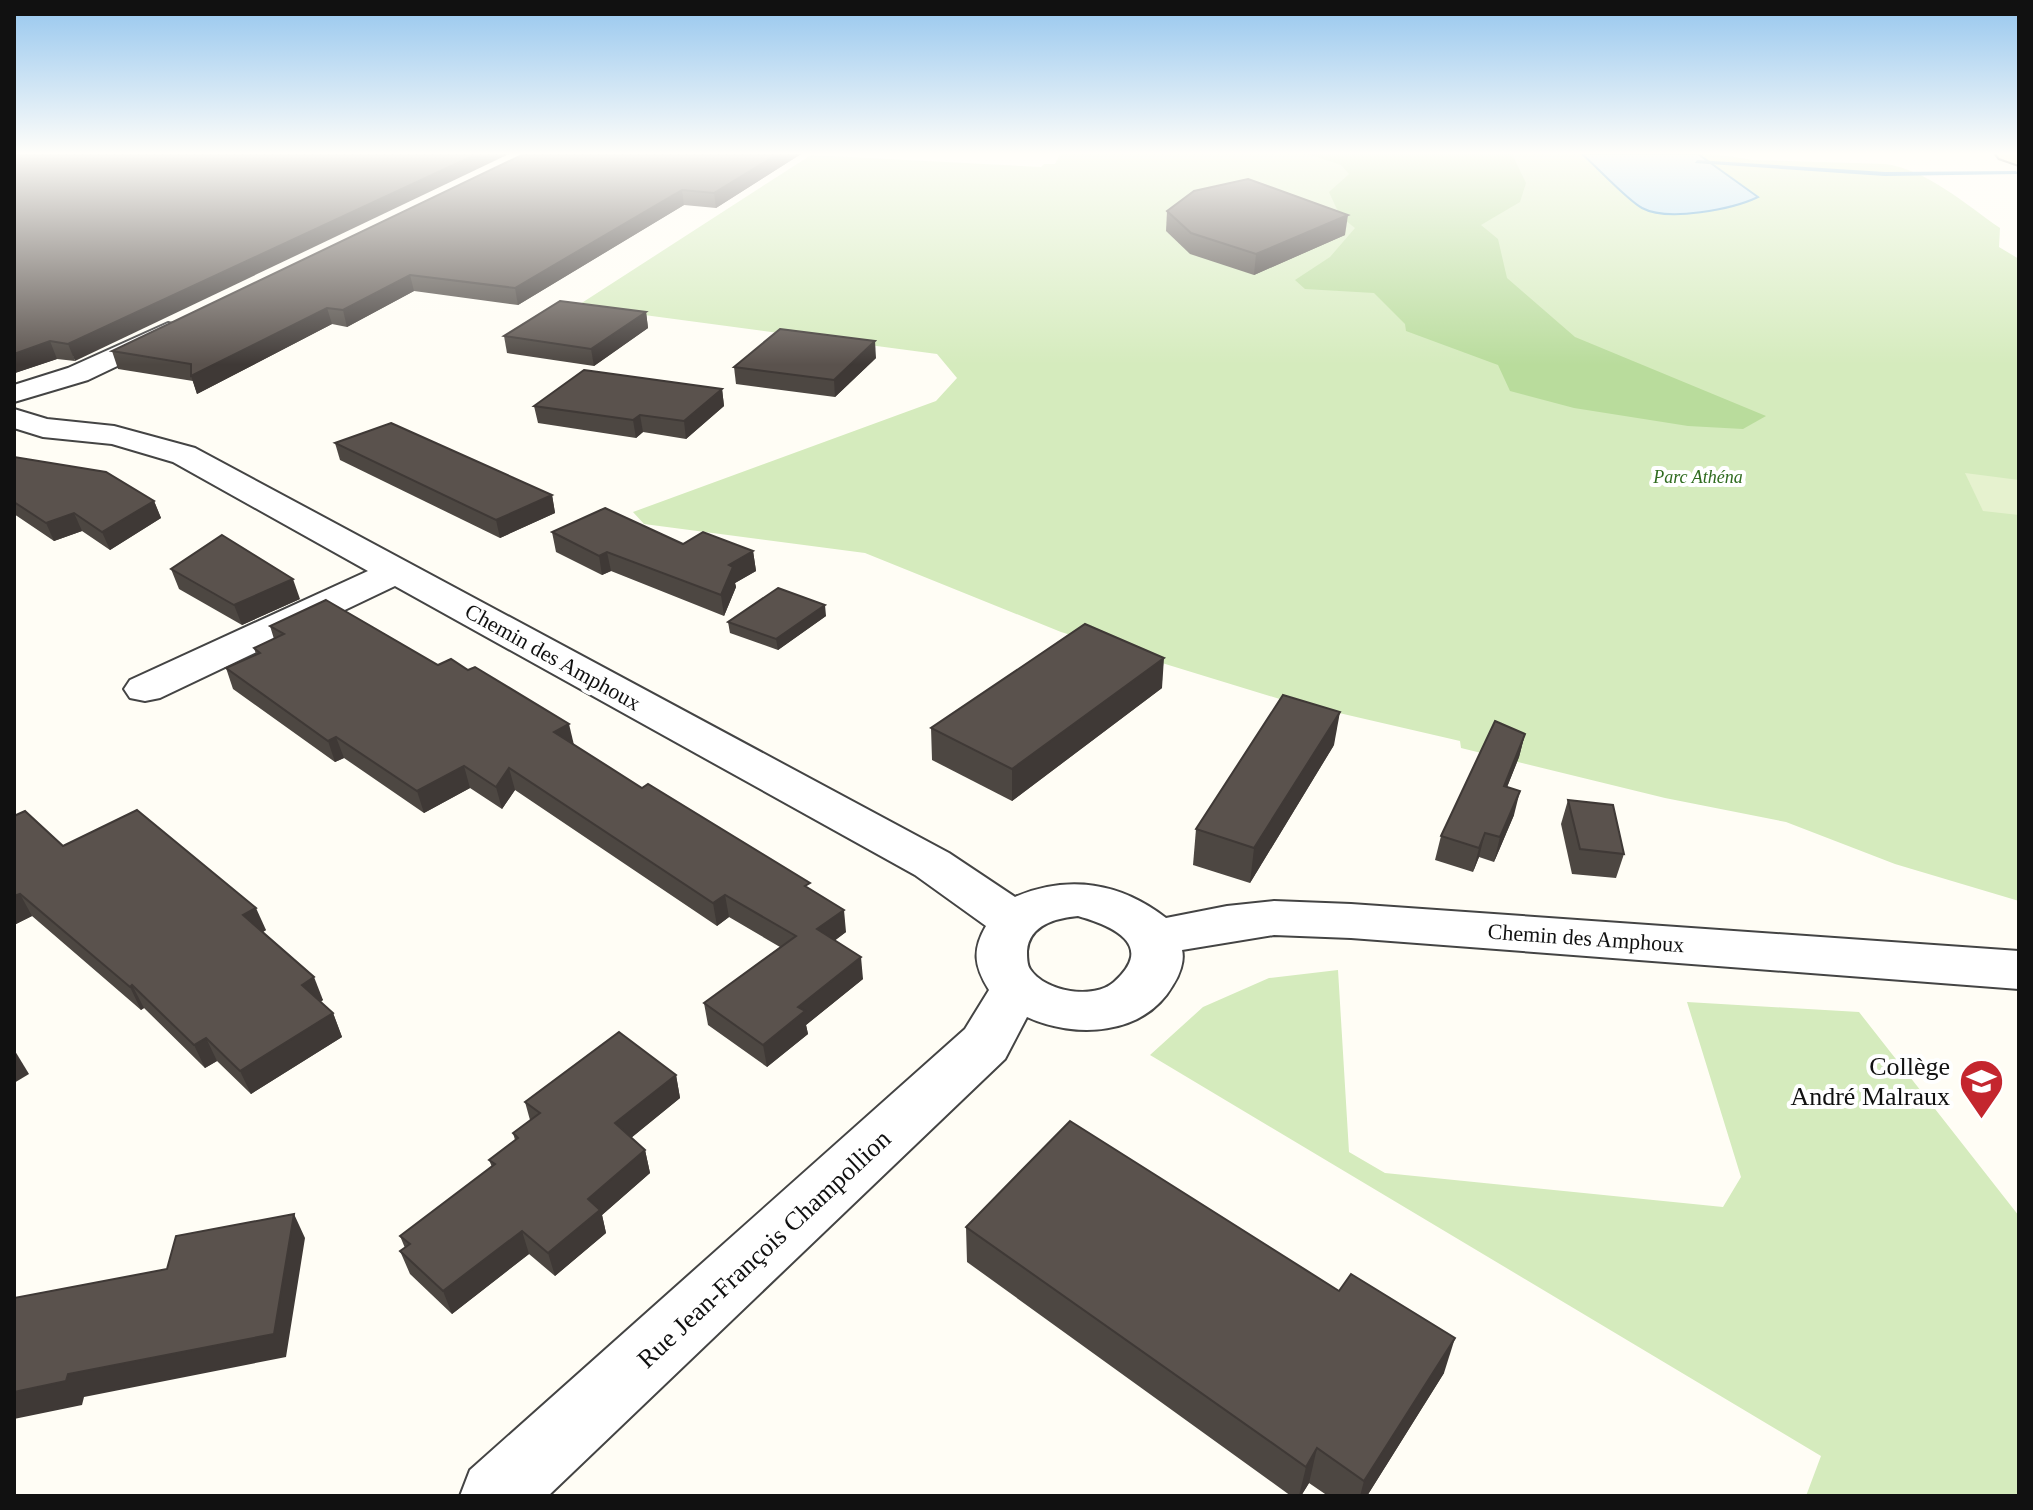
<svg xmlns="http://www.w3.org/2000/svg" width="2033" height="1510" viewBox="0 0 2033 1510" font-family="Georgia,serif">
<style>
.green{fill:#d5ebbd}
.forest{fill:#b9dc9c}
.pitch{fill:#e6f2cf}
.water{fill:#b9e0f7;stroke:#3f96cf;stroke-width:2}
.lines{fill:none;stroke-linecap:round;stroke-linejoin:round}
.stream{fill:#3f96cf;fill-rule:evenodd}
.street-casing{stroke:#444;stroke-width:4}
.secondary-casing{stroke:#333;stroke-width:4}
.street{fill:#fff;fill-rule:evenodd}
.secondary{fill:#fff6b0;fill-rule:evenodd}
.wall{fill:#4d4742}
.shaded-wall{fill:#3f3936}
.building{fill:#5a524d;stroke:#3f3936;stroke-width:2}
.labels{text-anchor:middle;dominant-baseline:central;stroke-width:8;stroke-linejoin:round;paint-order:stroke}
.far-park-label{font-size:18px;font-style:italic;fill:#2f6b1f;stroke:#fff}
.street-label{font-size:22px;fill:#111;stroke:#fff}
.near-poi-label{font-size:26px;fill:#111;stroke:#fff;text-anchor:end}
.near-street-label{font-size:26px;fill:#111;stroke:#fff}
</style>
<rect width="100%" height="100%" fill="#fffdf5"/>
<g class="green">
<path d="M1060,154H1715L1753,160L1886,164C1929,171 1965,204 2000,228L1999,247L2019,259V901L1895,864L1786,822L1665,798L1461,748L1460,741L1283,700L1061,632L865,553L644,524L633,512L936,401L957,378L937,354L577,306L811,155L1041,167L1044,164H1055Z"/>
<path d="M1338,970L1349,1152L1385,1173L1723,1207L1741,1177L1687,1002L1859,1012L2019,1216V1496H1806L1821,1456L1150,1055L1203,1007L1269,978Z"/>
</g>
<path class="forest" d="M1308,154H1512L1526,183L1520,202L1481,225L1498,239L1507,278L1575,337L1766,416L1743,429L1688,426L1574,408L1510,391L1498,365L1406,331L1405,324L1374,293L1305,289L1295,280L1330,257L1355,228L1340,216L1329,192L1349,174L1341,165Z"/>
<path class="pitch" d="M1965,473L2019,480V515L1983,511Z"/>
<path class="water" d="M1582,154H1698L1758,197C1733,209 1668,222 1642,208C1627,200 1597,167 1582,154Z"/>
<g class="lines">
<path class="stream" d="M1697,160L1885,172L2016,171L2019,174L1885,176L1695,163Z"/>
<defs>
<g id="street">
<path d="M168,323L178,325L182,331L178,337L88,380L14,402V385L68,368Z"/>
<path d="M14,409L47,419L114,426L195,448L949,853L1015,897C1069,874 1121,883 1166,918L1227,906L1274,901L1351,904L2019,951V989L1351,938L1274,935L1182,950C1185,961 1179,976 1173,985C1144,1036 1075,1039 1027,1017L1005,1059L548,1496H460L470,1470L965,1029L989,990C974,966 972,950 986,926L915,875L395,586L160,698L145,701L130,698L124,689L130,680L368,571L173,462L112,444L43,437L14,428ZM1078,916C1113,926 1156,945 1114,982C1094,1000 1045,992 1030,969C1027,965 1027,956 1027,951C1029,925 1056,918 1078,916Z"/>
</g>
<path id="secondary" d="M1996,154H2019V165L1999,158Z"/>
</defs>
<use href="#street" class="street-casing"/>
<use href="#secondary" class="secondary-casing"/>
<use href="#street" class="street"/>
<use href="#secondary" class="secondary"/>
</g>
<g class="wall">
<path d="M14,154L75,361L57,359L15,373H14Z"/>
<path d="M524,154H801L716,208L684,205L518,305L414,291L347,327L332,324L197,394L193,381L118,369L112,351Z"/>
<path d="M1167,211L1345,235L1254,275L1190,254L1166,231Z"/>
<path d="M646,312L648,328L594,366L507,353L504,336Z"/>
<path d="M876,358L835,397L736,384L734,367Z"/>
<path d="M722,389L724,406L686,439L643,432L636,438L538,423L534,406Z"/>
<path d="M335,443L552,495L555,513L500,538L340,460Z"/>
<path d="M14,457L154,501L161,518L110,550L82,531L54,541L14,514Z"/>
<path d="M552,532L753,551L756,571L735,583L736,587L724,616L611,571L602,575L556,552Z"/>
<path d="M171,569L300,599L242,625L179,589Z"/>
<path d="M826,616L778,650L730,633L728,622Z"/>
<path d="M270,626L574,745L642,788L811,890L846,932L835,940L863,979L806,1025L808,1034L767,1067L708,1025L704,1003L780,947L729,917L717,926L515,790L502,809L470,788L424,813L344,758L335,762L233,689L226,668L256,654L254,648L274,639Z"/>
<path d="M1162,688L1012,801L932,760L931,728Z"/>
<path d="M1525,734L1519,757L1507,787L1514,815L1494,862L1479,857L1473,872L1435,860L1441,836Z"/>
<path d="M1334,745L1250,883L1193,865L1196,829Z"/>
<path d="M1568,800L1624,854L1616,878L1572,874L1561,824Z"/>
<path d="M14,816L63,846L266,930L263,932L323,1000L320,1002L333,1013L342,1037L251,1094L217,1061L205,1068L144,1008L141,1010L32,916L14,925Z"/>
<path d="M676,1075L680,1098L631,1138L645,1150L650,1173L602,1215L606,1233L555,1276L529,1254L452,1314L410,1274L400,1251L405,1248L400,1236L492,1167L489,1160L515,1140L513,1133L530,1120L525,1102Z"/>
<path d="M966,1227L1444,1373L1367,1496H1328L1309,1483L1301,1496H1291L967,1262Z"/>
</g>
<g class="shaded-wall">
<path d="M477,154H509L75,361L68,344Z"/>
<path d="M778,154H801L716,208L714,193Z"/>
<path d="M682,190L684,205L518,305L515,288Z"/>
<path d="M1348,215L1345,235L1254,275L1256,254Z"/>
<path d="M410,275L414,291L347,327L343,310Z"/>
<path d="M327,308L332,324L197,394L191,376Z"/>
<path d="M646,312L648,328L594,366L591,349Z"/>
<path d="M50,341L57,359L15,373L14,370V354Z"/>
<path d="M875,341L876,358L835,397L834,380Z"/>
<path d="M722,389L724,406L686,439L684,421Z"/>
<path d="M640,415L643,432L636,438L633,420Z"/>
<path d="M552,495L555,513L500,538L496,520Z"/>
<path d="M154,501L161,518L110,550L102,532Z"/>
<path d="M74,513L82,531L54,541L46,523Z"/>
<path d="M753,551L756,571L735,583L736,587L724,616L721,595L729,565Z"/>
<path d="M607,552L611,571L602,575L599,556Z"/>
<path d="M293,579L300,599L242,625L234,605Z"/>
<path d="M825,605L826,616L778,650L776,639Z"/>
<path d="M1164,658L1162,688L1012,801V769Z"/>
<path d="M1340,712L1334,745L1250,883L1254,848Z"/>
<path d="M569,724L574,745L554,732Z"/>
<path d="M1525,734L1519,757L1498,810L1504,786Z"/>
<path d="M336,737L344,758L335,762L328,741Z"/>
<path d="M464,766L470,788L424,813L417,791Z"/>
<path d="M509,768L515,790L502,809L496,787Z"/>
<path d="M1520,791L1514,815L1494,862L1500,837Z"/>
<path d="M1485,833L1479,857L1473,872L1479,848Z"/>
<path d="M20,894L32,916L14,925V896Z"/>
<path d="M725,895L729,917L717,926L713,903Z"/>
<path d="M256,908L266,930L253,938L243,915Z"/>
<path d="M844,910L846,932L820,952L817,929Z"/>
<path d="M861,957L863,979L806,1025L808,1034L767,1067L763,1045L798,1007Z"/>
<path d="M314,977L323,1000L311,1008L302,985Z"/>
<path d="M132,985L144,1008L141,1010L130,987Z"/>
<path d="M333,1013L342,1037L251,1094L240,1071Z"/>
<path d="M206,1038L217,1061L205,1068L194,1045Z"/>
<path d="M14,1051H15L29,1074L14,1083Z"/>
<path d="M676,1075L680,1098L621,1146L615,1123Z"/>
<path d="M645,1150L650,1173L602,1215L606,1233L555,1276L548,1253L588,1199Z"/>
<path d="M294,1214L305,1238L286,1357L84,1397L82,1405L14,1419V1392Z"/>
<path d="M522,1231L529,1254L452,1314L443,1291Z"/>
<path d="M1455,1338L1444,1373L1367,1496H1360L1364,1481Z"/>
<path d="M1317,1448L1309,1483L1301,1496H1299L1306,1467Z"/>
</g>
<g class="building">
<path d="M14,154H477L68,344L50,341L14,354Z"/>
<path d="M524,154H778L714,193L682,190L515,288L410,275L343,310L327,308L191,376V364L112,351Z"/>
<path d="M1248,179L1348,215L1256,254L1191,233L1167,211L1194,191Z"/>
<path d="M560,301L646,312L591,349L504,336Z"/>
<path d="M780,329L875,341L834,380L734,367Z"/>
<path d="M584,370L722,389L684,421L640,415L633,420L534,406Z"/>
<path d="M391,423L552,495L496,520L335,443Z"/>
<path d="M14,457L106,472L154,501L102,532L74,513L46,523L14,502Z"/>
<path d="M605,508L683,544L703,532L753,551L729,565L733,567L721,595L607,552L599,556L552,532Z"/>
<path d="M222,535L293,579L234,605L171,569Z"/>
<path d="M778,588L825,605L776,639L728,622Z"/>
<path d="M326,600L438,665L451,659L468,670L475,667L569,724L554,732L642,788L648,784L810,883L805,886L844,910L817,929L861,957L798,1007L805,1011L763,1045L704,1003L796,936L725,895L713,903L509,768L496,787L464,766L417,791L336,737L328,741L226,668L260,653L254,648L284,634L270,626Z"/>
<path d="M1085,624L1164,658L1012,769L931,728Z"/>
<path d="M1283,695L1340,712L1254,848L1196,829Z"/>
<path d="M1495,721L1525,734L1504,786L1520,791L1500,837L1485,833L1479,848L1441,836Z"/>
<path d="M1568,800L1613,805L1624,854L1580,849Z"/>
<path d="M137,810L256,908L243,915L314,977L302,985L333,1013L240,1071L206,1038L194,1045L132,985L130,987L20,894L14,896V816L25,811L63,846Z"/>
<path d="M619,1032L676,1075L615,1123L645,1150L588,1199L600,1210L548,1253L522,1231L443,1291L400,1251L410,1244L400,1236L495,1164L489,1160L518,1138L513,1133L540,1113L525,1102Z"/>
<path d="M1070,1121L1339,1291L1351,1274L1455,1338L1364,1481L1317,1448L1306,1467L966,1227Z"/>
<path d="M294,1214L274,1334L68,1374L66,1381L14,1392V1298L167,1269L176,1236Z"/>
</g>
<linearGradient id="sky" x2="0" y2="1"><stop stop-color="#95c6ee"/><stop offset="0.42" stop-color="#fffefa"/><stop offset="1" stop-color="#fffefa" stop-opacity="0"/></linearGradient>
<rect width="2033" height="365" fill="url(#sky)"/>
<defs>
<symbol id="school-pin" viewBox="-11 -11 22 30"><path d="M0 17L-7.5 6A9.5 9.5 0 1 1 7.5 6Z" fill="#c4262e" stroke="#fff"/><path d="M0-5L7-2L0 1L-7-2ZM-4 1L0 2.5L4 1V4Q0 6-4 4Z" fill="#fff"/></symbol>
</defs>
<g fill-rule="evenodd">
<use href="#school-pin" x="1956" y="1056" width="51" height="69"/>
</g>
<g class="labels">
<g class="far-park-label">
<text x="1698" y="477">Parc Athéna</text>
</g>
<g class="street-label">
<text transform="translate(553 657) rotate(29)">Chemin des Amphoux</text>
<text transform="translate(1586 938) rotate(4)">Chemin des Amphoux</text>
</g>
<g class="near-poi-label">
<text x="1950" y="1066">Collège<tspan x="1950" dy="30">André Malraux</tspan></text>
</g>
<g class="near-street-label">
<text transform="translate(764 1249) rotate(-43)">Rue Jean-François Champollion</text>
</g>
</g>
<rect width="2033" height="1510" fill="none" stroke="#111111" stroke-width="32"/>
</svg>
